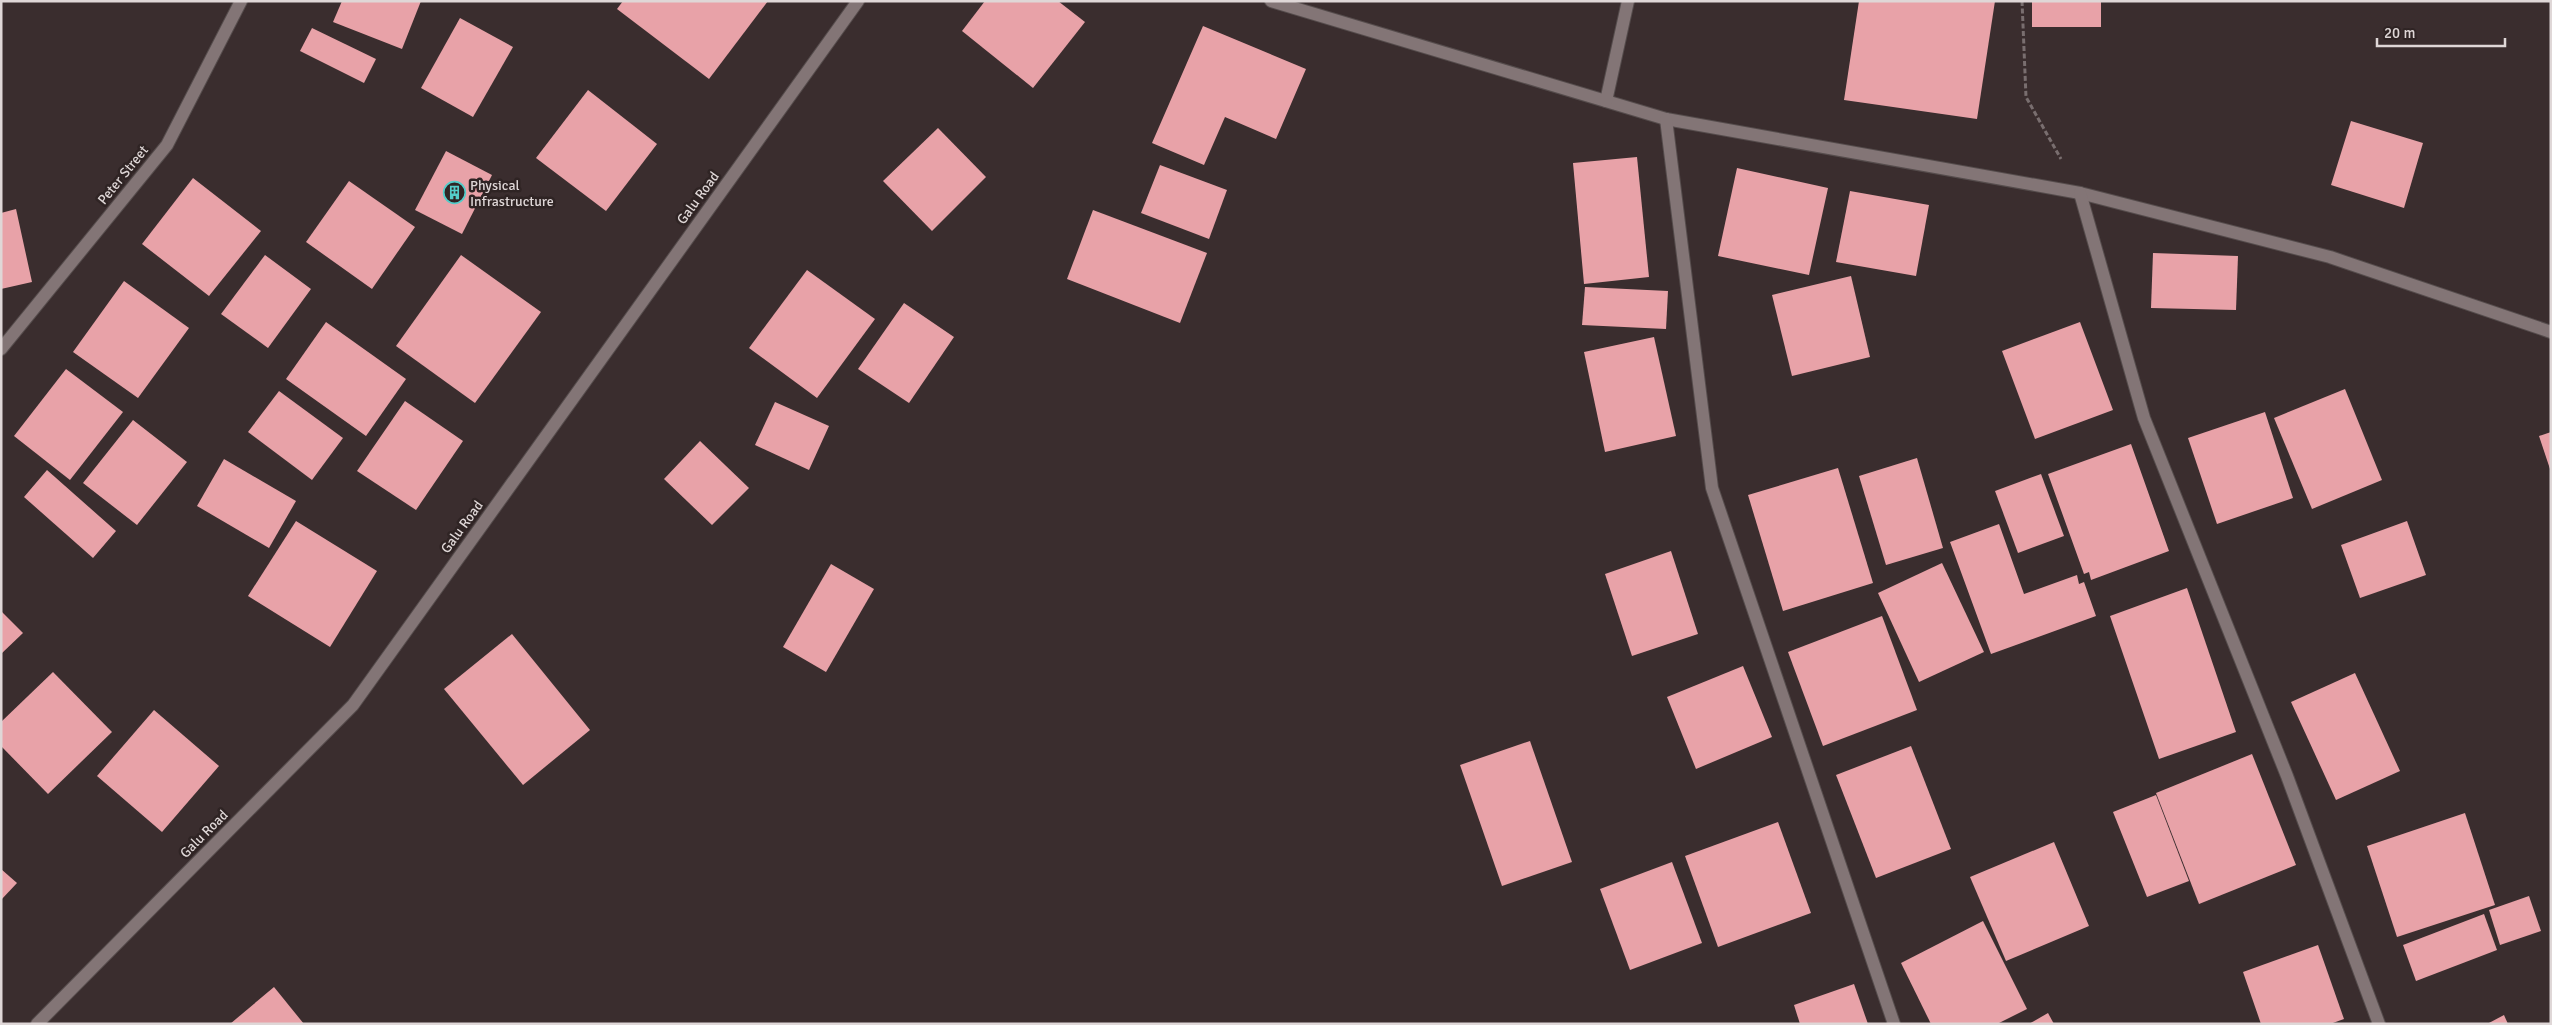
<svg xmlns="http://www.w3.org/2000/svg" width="2552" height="1025" viewBox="0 0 2552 1025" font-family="Signika,sans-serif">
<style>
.building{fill:#e8a2a8}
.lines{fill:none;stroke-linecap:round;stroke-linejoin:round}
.minor-casing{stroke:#554c4c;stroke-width:14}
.path{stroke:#796e6f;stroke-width:3;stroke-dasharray:5 2.5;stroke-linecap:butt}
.minor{stroke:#837576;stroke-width:12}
.labels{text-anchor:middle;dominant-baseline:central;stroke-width:5;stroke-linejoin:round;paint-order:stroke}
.street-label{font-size:14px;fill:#dfd7d7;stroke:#2f2424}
.poi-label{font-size:14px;fill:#dfd7d7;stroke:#2f2424;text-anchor:start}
</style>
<rect width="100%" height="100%" fill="#3a2d2e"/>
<g class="building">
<path d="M342,1H421L402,49L333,22Z"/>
<path d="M623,1H768L709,79L617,9Z"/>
<path d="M985,1H1058L1085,22L1033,88L962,31Z"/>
<path d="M1859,1H1995L1977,119L1844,100Z"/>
<rect x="2032" y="1" width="69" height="26"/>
<path d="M460,18L513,47L473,117L421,88Z"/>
<path d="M1203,26L1306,69L1276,139L1225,117L1204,165L1152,143Z"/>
<path d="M312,28L376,59L364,83L300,51Z"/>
<path d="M588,90L657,144L606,211L536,158Z"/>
<path d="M2351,121L2423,143L2404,208L2331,185Z"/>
<path d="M938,128L986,177L932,231L883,181Z"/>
<path d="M446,151L492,175L462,234L415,210Z"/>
<path d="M1637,157L1649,277L1584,284L1573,163Z"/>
<path d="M1160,165L1227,190L1209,239L1141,213Z"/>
<path d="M1737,168L1828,188L1809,275L1718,256Z"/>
<path d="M193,178L261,231L209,296L142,244Z"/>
<path d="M349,181L415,227L372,289L306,242Z"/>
<path d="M1850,191L1929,205L1916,276L1836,262Z"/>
<path d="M16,209L32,282L1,289V213Z"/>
<path d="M1093,210L1207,253L1180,323L1067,279Z"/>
<path d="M2153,253L2238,256L2236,310L2151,308Z"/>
<path d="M265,255L311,289L268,348L221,314Z"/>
<path d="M461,255L541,312L475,403L396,346Z"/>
<path d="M807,270L875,319L817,398L749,348Z"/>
<path d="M1851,276L1870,357L1792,376L1772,295Z"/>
<path d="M124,281L189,328L138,398L73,352Z"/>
<path d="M1585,287L1668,291L1666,329L1582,325Z"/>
<path d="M904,303L954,337L909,403L858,369Z"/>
<path d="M326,322L406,379L366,436L286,379Z"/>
<path d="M2080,322L2113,410L2035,439L2002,351Z"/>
<path d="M1654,337L1676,436L1605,452L1584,352Z"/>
<path d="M66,369L123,412L70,480L14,436Z"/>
<path d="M2345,389L2382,480L2312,509L2274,418Z"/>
<path d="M279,391L343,438L312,480L248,432Z"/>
<path d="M405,401L463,441L416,510L357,471Z"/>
<path d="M775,402L829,426L809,470L755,445Z"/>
<path d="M2265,412L2293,498L2217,524L2188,438Z"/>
<path d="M133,420L187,462L137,525L83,483Z"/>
<path d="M2551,432V469H2550L2539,436Z"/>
<path d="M700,441L749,488L712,525L664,479Z"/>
<path d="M2131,444L2169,551L2091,580L2089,572L2084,574L2048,474Z"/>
<path d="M1917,458L1943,548L1886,565L1859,476Z"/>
<path d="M224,459L296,501L269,548L197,506Z"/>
<path d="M1838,468L1873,583L1783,611L1748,495Z"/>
<path d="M47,470L116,531L93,558L24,497Z"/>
<path d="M2041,474L2064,536L2018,553L1995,491Z"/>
<path d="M296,521L377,571L330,647L248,596Z"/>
<path d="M2407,521L2426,575L2360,598L2341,545Z"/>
<path d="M1999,524L2024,594L2077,575L2079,584L2084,582L2096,616L1991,654L1950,542Z"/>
<path d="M1671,551L1698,634L1632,656L1605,574Z"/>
<path d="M1942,563L1984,652L1919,682L1878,593Z"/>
<path d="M831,564L874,589L826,672L783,647Z"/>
<path d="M2187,588L2236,732L2159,759L2110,616Z"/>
<path d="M1,611L23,633L1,654Z"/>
<path d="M1882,616L1917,710L1823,746L1788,652Z"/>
<path d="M512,634L590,730L523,785L444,689Z"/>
<path d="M1743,666L1772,737L1696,769L1667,697Z"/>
<path d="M53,672L112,732L48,794L1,746V722Z"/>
<path d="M2355,673L2400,771L2336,800L2291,702Z"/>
<path d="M154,710L219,766L162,832L97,776Z"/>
<path d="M1530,741L1572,862L1502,886L1460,765Z"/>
<path d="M1911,746L1951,849L1876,878L1836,775Z"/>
<path d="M2252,754L2296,865L2199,904L2156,793Z"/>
<path d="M2156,795L2189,881L2147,897L2113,812Z"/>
<path d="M2465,813L2495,905L2397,937L2367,846Z"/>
<path d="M1778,822L1811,913L1718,947L1685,856Z"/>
<path d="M2054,842L2089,926L2006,961L1970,877Z"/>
<path d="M1672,862L1702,943L1630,970L1600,889Z"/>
<path d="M1,869L17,883L1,900Z"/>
<path d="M2529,896L2541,931L2500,945L2489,910Z"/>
<path d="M2484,914L2497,950L2416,981L2403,945Z"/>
<path d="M1983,921L2027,1009L1997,1024H1931L1901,963Z"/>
<path d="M2318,945L2344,1019L2330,1024H2261L2243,972Z"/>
<path d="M1854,984L1868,1024H1800L1794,1005Z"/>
<path d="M274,987L304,1024H230Z"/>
<path d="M2048,1013L2054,1024H2029Z"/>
<path d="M2504,1015L2508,1024H2487Z"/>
</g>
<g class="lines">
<defs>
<g id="minor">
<path d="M1271,1L1666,119L2080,193L2330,257L2551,332"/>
<path d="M1606,101L1628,1"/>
<path d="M1666,119L1712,488L1894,1024"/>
<path d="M2080,193L2144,418L2287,776L2379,1024"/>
<path d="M1,349L167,145L241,1"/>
<path d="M37,1024L353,705L858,1"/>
</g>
</defs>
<use href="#minor" class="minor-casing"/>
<path class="path" d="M2022,1L2026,97L2061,159"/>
<use href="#minor" class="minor"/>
</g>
<defs>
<symbol id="building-ring" viewBox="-11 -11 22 22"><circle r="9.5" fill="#2f2424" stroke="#53cdca" stroke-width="1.5"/><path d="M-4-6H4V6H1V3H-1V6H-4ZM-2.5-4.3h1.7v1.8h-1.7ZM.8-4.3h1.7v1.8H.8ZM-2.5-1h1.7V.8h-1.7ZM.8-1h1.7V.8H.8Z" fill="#53cdca"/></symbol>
</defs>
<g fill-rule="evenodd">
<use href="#building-ring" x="442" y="180" width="25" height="25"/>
</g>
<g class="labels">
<g class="street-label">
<text transform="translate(123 175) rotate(-51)">Peter Street</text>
<text transform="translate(698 198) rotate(-54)">Galu Road</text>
<text transform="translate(462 527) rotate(-54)">Galu Road</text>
<text transform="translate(204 834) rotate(-45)">Galu Road</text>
</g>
<g class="poi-label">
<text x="470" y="185">Physical<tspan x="470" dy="16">Infrastructure</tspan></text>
</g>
</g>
<rect width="2552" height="1025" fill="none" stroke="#dfd7d7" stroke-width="5"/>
<path d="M2377 38v8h128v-8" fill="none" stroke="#dfd7d7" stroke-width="2.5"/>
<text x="2384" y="38" font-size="15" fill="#dfd7d7" stroke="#2f2424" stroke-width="4" paint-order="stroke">20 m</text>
</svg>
